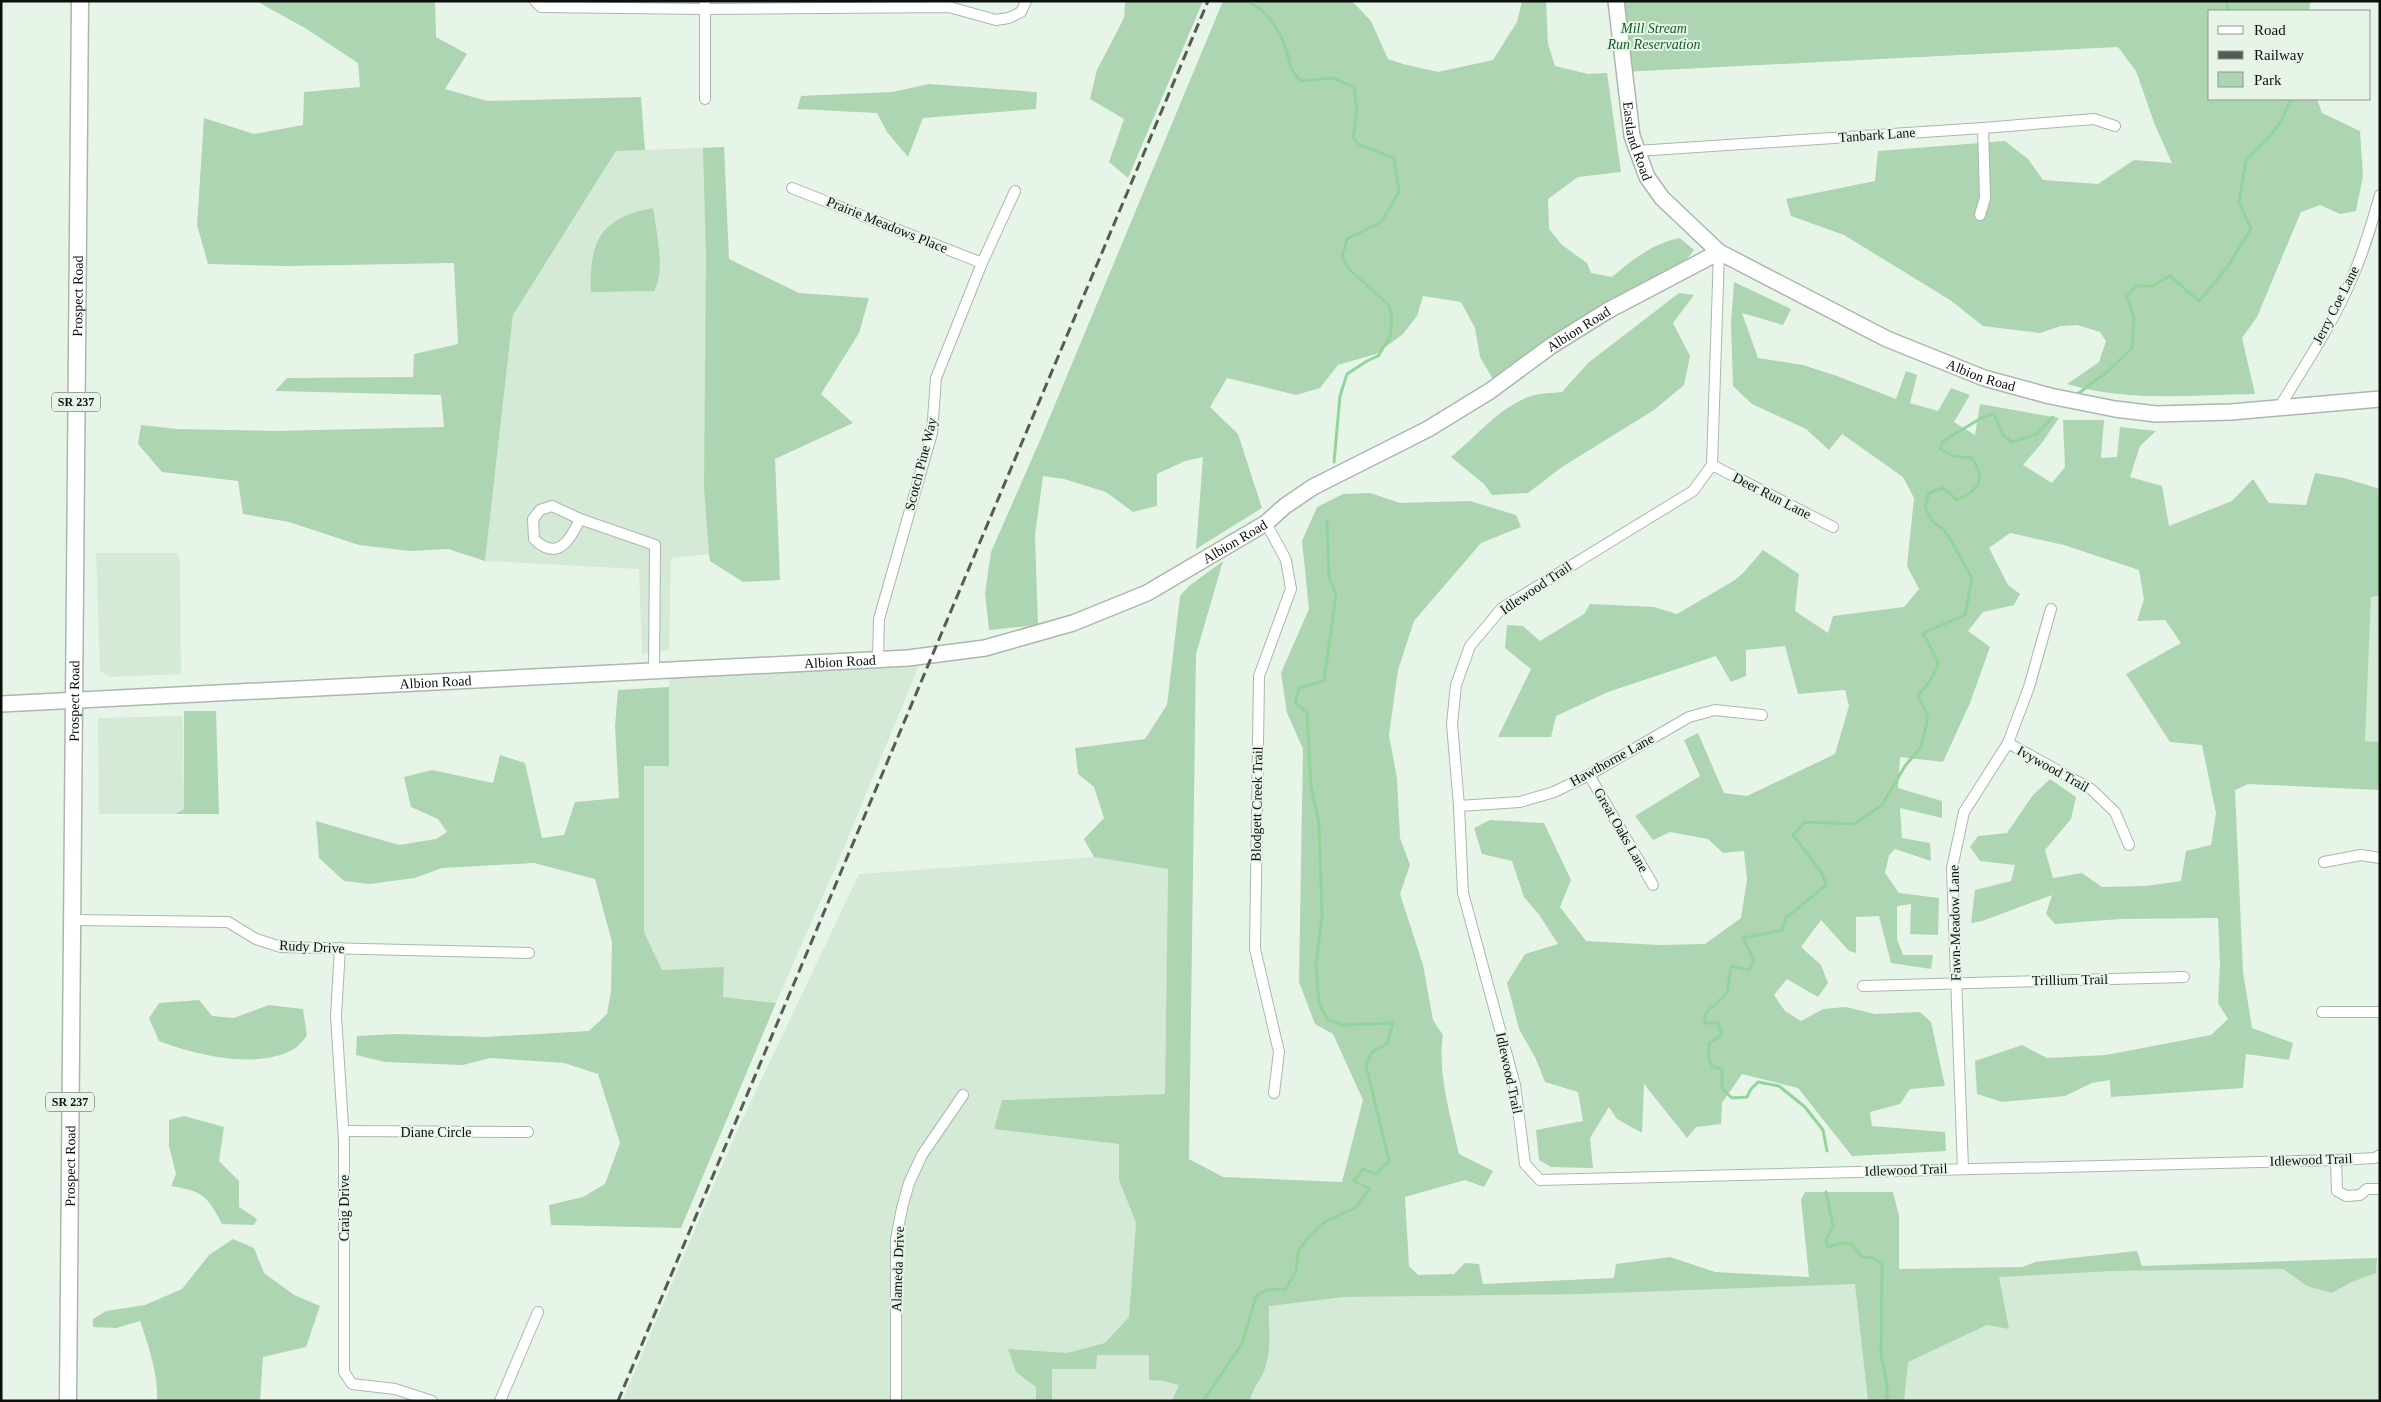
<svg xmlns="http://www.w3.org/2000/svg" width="2381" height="1402" viewBox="0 0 2381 1402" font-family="Georgia,serif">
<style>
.built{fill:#d5e9d7}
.green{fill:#add5b1}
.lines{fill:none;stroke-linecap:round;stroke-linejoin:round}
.stream{stroke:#92d59c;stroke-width:3}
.street-casing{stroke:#aab8ac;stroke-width:12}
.secondary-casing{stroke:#aab8ac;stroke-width:18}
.primary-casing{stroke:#aab8ac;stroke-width:19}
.street{stroke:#fff;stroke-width:10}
.secondary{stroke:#fff;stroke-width:15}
.primary{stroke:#fff;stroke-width:16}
.rail{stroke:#545c55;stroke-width:3;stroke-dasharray:10 5;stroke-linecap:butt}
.labels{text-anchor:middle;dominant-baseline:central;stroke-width:4;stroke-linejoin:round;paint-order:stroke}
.shield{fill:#e7f5e8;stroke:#4c544d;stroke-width:1}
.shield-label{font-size:12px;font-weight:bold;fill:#0a0f0b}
.park-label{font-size:14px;font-style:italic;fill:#145b27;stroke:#e7f5e8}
.street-label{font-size:14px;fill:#0a0f0b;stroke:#e7f5e8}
</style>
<rect width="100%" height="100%" fill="#e7f5e8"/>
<g class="built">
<path d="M724,147L739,551L671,558L669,650L642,654L639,569L485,561L513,315L616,151Z"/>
<path d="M96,553H177L180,559L181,674L110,677L100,671Z"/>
<path d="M2380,596V742L2365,741L2371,597Z"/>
<path d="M920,663L843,850L776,1003L722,997L724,968L662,970L644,933V765L669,766V676Z"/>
<path d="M183,716L184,809L175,814H99L98,718Z"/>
<path d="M1094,857L1168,869L1165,1094L1002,1100L994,1129L1119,1144V1180L1136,1223L1129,1317L1268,1306L1344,1297L1740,1288L2115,1271L2215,1269H2283L2307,1286L2332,1293L2352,1282L2376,1273L2377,1258H2380V1401H622L737,1131L859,874Z"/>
</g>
<g class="green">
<path d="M256,1H435L436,37L467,54L445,89L487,101L641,97L645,150L616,151L513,315L485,561L448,549L410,551L359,545L289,522L243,514L238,481L162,472L138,444L141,425L177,429L275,431L444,427L441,395L275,391L287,378L413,377L414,354L458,344L454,263L286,266L208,264L197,225L204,118L254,134L303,125L304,92L360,87L358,63L305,28Z"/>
<path d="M1125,1H1203L1128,178L1109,162L1124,119L1090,99L1097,70L1124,18Z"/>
<path d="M1223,1H1352L1371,21L1388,59L1403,64L1438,72L1493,60L1517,22L1522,1H1546L1548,44L1555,66L1588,74L1607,73L1621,172L1578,177L1548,199L1549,229L1562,245L1587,263L1591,273L1612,277C1632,260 1653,243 1680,238L1694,250L1684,263L1494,381L1480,357L1475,328L1461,302L1423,296L1417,316L1403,334L1376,354L1338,365L1320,388L1296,395L1227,378L1210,407L1238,434L1262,508L1196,549L1203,457L1185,461L1157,474V506L1133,512L1106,492L1064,479L1043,476L1035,535L1038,625L989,630L985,593L991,552L1041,438Z"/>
<path d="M1615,1H2311L2309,11H2210V99H2317L2322,113L2360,131L2363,176L2356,211L2340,214L2320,205L2301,212L2257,317L2242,338L2255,394C2193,395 2127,402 2067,384L2099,362L2106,341L2100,332L2077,325L2061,326L2040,333L1983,326L1950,300L1844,235L1791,216L1786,199L1875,181L1878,151L2005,141L2028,159L2043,180L2098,184L2134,160L2172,163L2155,125L2136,71L2118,47L1622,72Z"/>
<path d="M929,84L1037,92L1036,109L923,118L908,157L887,132L877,113L797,109L801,96L892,92Z"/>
<path d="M724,147L729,259L799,293L869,298L859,333L821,394L853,423L775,459L780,580L743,582L710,561L709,554L704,487L706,257L703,148Z"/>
<path d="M653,208C656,230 666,272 654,291L591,292C589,240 601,218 653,208Z"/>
<path d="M1734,282L1791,309L1783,325L1742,313L1758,358L1803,365L1837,376L1896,399L1906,371L1917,375L1910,403L1938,411L1951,388L1970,395L1954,422L1975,435L1980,404L2059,418L2041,444L2023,465L2052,483L2065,467L2063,420H2104L2101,458L2117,457L2120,427L2156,431L2140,446L2130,477L2162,486L2169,526L2232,501L2253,479L2269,503L2306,505L2315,473L2344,478L2380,489V596L2371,597L2365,741L2380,742V790L2248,784L2235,790L2243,972L2252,1028L2293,1043L2289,1060L2246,1054L2243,1088L2111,1097L2110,1080L2092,1083L2065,1096L2002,1102L1977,1094L1975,1061L2022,1045L2047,1058L2106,1055L2211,1035L2228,1019L2218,1003L2220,964L2218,918L2120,919L2055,924L2046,914L2052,895L1982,921L1971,923L1975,890L2011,881L2015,865L1980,861L1970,847L1978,836L2007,833L2033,795L2050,779L2076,797L2071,819L2045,850L2053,878L2082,873L2102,887L2146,886L2181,881L2186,851L2211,845L2216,813L2202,745L2170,742L2126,674L2181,643L2165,620L2137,621L2144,599L2139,570L2064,545L2010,533L1989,548L2008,585L2020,594L2014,605L1983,612L1968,631L1990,647L1970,703L1943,762L1900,757L1898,788L1942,801V818L1900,808L1902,838L1930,843L1931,861L1895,849L1889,855L1885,873L1899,893L1939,898L1938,935L1910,934L1911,904L1897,906V939L1903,955H1933L1931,969L1891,963L1879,916L1856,917V953L1849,951L1821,920L1801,947L1821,965L1828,983L1818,997L1787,979L1774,995L1785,1011L1801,1021L1823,1009L1846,1007L1875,1014L1920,1012L1931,1022L1945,1086L1910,1089L1900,1104L1870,1112L1872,1126L1945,1132L1946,1151L1852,1156L1798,1088L1742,1074L1722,1103L1721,1124L1696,1127L1687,1138L1644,1084L1642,1133L1617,1119L1609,1107L1590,1138L1593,1168L1551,1167L1539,1160L1536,1130L1583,1121L1578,1092L1545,1082L1535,1057L1519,1029L1507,983L1525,954L1558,944L1540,916L1524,897L1512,861L1482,854L1474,828L1490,820L1544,823L1571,880L1560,907L1586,941L1659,945L1705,944L1741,918L1747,880L1744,851L1723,853L1708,839L1670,832L1653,840L1635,816L1700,776L1684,740L1698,733L1724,793L1747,796L1835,754L1849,706L1845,690L1798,694L1785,646L1746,650V676L1731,682L1716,656L1608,692L1556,716L1551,737H1498L1531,669L1505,648L1507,625L1523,626L1540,641L1584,614L1590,604L1654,607L1677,614L1735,580L1744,572L1763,550L1799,574L1795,611L1828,633L1833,616L1904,607L1919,589L1907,566L1914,498L1903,477L1842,434L1829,450L1806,429L1752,404L1733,386L1731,324Z"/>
<path d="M1679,293L1694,295L1673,323L1690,356L1684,385L1654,410L1562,467L1528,493L1492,495L1484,484L1451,457C1477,436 1499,407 1531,396C1541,393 1553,393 1562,392L1588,363Z"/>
<path d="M1370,493L1400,503L1470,501L1516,515L1521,527L1481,543L1414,621L1398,670L1389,735L1397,778L1400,838L1410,865L1400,894L1423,965L1433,1020L1443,1035C1437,1071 1451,1118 1459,1154L1493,1171L1484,1187L1465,1180L1405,1197L1409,1266L1418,1275L1454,1274L1465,1263L1479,1264L1483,1284L1614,1278L1616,1264L1670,1257L1715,1272L1809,1277L1801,1200L1805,1192H1893L1899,1216V1269L2022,1267L2035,1262L2137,1251L2142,1266L2377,1258L2376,1273L2352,1282L2332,1293L2307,1286L2283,1269L2115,1271L1999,1277L2009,1329L1987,1325L1908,1362L1904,1401H1868L1855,1284L1582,1294L1344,1297L1269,1306C1268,1325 1272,1346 1266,1365C1263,1378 1252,1388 1250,1401H1172L1179,1385L1164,1381L1149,1380V1355H1097L1096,1369H1052V1401H1036V1387L1016,1372L1008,1349L1067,1353L1105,1343L1129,1317L1136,1223L1119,1180V1144L994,1129L1002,1100L1165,1094L1168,869L1094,857L1084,839L1104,818L1094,787L1078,774L1075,748L1145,739L1167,705L1180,596L1189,586L1223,561L1196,654L1189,1159L1223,1177L1342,1182L1363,1100L1333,1034L1315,1024L1299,982L1303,749L1287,713L1281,673L1309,609L1302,541L1317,507L1343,494Z"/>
<path d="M669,687V766H644V932L662,970L724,967L723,997L776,1003L681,1228L551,1225L549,1205L583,1197L605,1184L620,1143L598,1074L564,1063L490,1058L463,1065L385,1062L356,1055L357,1036L397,1034L485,1037L589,1031L607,1014L611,991L612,942L595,879L534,863L442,868L415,878L369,884L344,881L319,858L316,821L399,845L436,839L447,832L438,819L411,807L404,777L432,770L493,783L500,755L525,763L542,838L564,835L575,802L619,798L615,726L618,690Z"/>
<path d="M184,711H216L219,814H175L184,809Z"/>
<path d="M199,1000L212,1016L234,1018L269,1005L303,1009L307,1036C303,1040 299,1046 294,1049C258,1070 195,1055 159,1041L149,1018L159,1003Z"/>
<path d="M184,1116L224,1127L219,1161L239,1181V1207L257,1219L254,1225L222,1224C207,1195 202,1191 171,1186L176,1174L169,1146V1120Z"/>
<path d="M233,1239L254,1248L264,1273L294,1295L320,1306L306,1347L263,1357L260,1401H157C159,1378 148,1343 140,1321L116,1328L93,1327V1319L106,1311L145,1305L182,1289L209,1255Z"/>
</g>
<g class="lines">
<g class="stream">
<path d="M1247,1C1265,10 1278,26 1285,46C1291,62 1287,68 1301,81L1333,78L1354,87L1357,111L1353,138L1360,145L1394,158L1399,192L1381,222L1347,239L1342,257L1350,270L1389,305L1392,318L1390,337L1378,356L1367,361L1347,374L1340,396L1334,462"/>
<path d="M2227,1L2228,11"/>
<path d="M2079,393L2108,371L2132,348L2134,318L2127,296L2136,286H2152L2170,276L2199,301L2226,269L2251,229L2239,202L2246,160L2270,136L2281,121L2291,99"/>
<path d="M1827,1151L1823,1130L1805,1107L1779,1086L1758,1082L1751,1089L1747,1097L1732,1098L1722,1089V1069L1713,1067L1708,1056L1709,1044L1722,1034L1718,1023H1705V1014L1727,993L1731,966L1749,970L1754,961L1743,938L1782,930L1786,918L1826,885L1822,873L1793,835L1805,822L1854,824L1882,805L1905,766L1921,747L1928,717L1918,695C1928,685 1935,676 1938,662L1923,633L1965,615L1972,578L1950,539L1944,530L1933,522L1925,507L1929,493L1943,488L1957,500C1979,490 1987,480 1972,458L1953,456L1940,449L1943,441L1983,417L1994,414L2003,435L2012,442L2037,434L2053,417"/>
<path d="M1826,1192L1833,1226L1826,1241L1828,1247L1841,1243L1852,1244L1862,1257L1873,1258L1882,1263L1881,1354L1887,1384V1401"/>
<path d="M1203,1401L1242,1344L1256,1296L1268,1289L1285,1290L1296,1271L1298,1252L1309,1236L1326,1221L1355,1208L1370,1189L1354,1181L1363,1169L1376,1174L1389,1161L1366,1065L1372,1052L1387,1044L1393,1023L1343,1025L1327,1019L1319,1003L1316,966L1322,916L1319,823L1311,786L1307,712L1295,703L1299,688L1324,681L1336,594L1329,578L1327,521"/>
</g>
<defs>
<g id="street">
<path d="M535,1L541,7L705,9L949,7L996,20L1009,18L1021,12L1026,1"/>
<path d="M705,1V99"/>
<path d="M1637,151L1983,128L2094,119L2115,126"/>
<path d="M792,188L982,263"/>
<path d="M1980,215L1985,198L1983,128"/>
<path d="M1719,252L1712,465L1693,491L1502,608L1470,646L1456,685L1452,724L1459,806L1463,893L1515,1085L1525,1164L1540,1180L2336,1160L2375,1158L2380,1155"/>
<path d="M2279,408C2304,366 2333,324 2352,278C2364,251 2372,223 2380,195"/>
<path d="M1712,465L1833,527"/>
<path d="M580,519C570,541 557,562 534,539L533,519L540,510L552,506L580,519L655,545L654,672"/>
<path d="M1266,523L1286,560L1291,589L1259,676L1255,949L1279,1052L1274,1093"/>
<path d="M878,660L879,619L932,433L936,378L982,263L1015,191"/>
<path d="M2008,743L2091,789L2115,812L2129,845"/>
<path d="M1589,775L1653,885"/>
<path d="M1459,806L1520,802L1554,792L1589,775L1689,717L1715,710L1762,715"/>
<path d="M2324,862L2361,855L2380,858"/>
<path d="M71,920L228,922L256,939L281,947L529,953"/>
<path d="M340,948L336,1016L344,1141V1372L352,1384L395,1389L432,1401"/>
<path d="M1863,986L2184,977"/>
<path d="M2322,1012H2380"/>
<path d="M344,1131L528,1132"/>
<path d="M2336,1160L2337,1191L2346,1196L2360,1195L2367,1189H2380"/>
<path d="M1963,1169L1952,868L1964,812L2008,743L2029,687L2051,609"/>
<path d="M500,1401L538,1312"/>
<path d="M896,1401V1240L902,1208L909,1183L922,1155L963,1095"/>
</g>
<g id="secondary">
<path id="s1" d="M1616,1L1632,136L1647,177L1662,198L1719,252L1887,339L1984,378L2050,396L2115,409L2156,414L2231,412L2380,399"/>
<path id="s2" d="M1,704L908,658L985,648L1073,623L1147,593L1266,523L1285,506L1313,487L1428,429L1490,391L1551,346L1607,311L1719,252"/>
</g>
<g id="primary">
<path id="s3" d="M68,1401L80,1"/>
</g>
</defs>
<use href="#street" class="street-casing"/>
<use href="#secondary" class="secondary-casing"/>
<use href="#primary" class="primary-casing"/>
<use href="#street" class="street"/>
<use href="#secondary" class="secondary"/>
<use href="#primary" class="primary"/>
<path class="rail" d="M618,1401L1208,1"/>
</g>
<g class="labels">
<g class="shield">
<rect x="52" y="392.5" width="48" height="19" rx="4"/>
<rect x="46" y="1092.5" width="48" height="19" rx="4"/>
</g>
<g class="shield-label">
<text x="76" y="402">SR 237</text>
<text x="70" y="1102">SR 237</text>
</g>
<g class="park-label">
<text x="1654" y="28">Mill Stream<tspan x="1654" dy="16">Run Reservation</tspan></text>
</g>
<g class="street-label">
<text transform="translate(1877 135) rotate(-4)">Tanbark Lane</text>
<text stroke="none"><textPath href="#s1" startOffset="142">Eastland Road</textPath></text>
<text transform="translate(887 225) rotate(22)">Prairie Meadows Place</text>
<text stroke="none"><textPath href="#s3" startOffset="1105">Prospect Road</textPath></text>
<text transform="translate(2336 305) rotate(-63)">Jerry Coe Lane</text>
<text stroke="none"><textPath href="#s2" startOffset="1664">Albion Road</textPath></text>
<text stroke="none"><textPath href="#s1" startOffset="574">Albion Road</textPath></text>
<text transform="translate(921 464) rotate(-76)">Scotch Pine Way</text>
<text transform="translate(1772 496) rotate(27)">Deer Run Lane</text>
<text stroke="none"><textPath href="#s2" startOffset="1259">Albion Road</textPath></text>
<text transform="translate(1536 588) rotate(-34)">Idlewood Trail</text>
<text stroke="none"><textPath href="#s2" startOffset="840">Albion Road</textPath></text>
<text stroke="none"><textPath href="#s2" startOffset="435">Albion Road</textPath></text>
<text stroke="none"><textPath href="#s3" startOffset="700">Prospect Road</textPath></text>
<text transform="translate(1612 760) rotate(-29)">Hawthorne Lane</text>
<text transform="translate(2053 769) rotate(29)">Ivywood Trail</text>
<text transform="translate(1257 804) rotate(-89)">Blodgett Creek Trail</text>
<text transform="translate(1621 830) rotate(60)">Great Oaks Lane</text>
<text transform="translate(1955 923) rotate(-91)">Fawn-Meadow Lane</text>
<text transform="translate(312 947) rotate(3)">Rudy Drive</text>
<text transform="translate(2070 980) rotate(-1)">Trillium Trail</text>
<text transform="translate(1509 1073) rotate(78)">Idlewood Trail</text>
<text x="436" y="1132">Diane Circle</text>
<text transform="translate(2311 1160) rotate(-2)">Idlewood Trail</text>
<text stroke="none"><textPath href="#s3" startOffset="235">Prospect Road</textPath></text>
<text transform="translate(1906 1170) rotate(-2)">Idlewood Trail</text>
<text transform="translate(344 1208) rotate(-90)">Craig Drive</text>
<text transform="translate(898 1269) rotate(-88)">Alameda Drive</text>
</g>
</g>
<rect width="2381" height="1402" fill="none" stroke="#0a0f0b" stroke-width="5"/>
<rect x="2208" y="10" width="162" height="90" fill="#e7f5e8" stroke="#8f9990"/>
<rect x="2218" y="26" width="25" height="8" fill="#ffffff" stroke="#8f9990"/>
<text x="2254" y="35" font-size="15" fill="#0a0f0b">Road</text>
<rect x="2218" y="51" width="25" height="8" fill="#545c55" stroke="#8f9990"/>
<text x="2254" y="60" font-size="15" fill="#0a0f0b">Railway</text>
<rect x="2218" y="72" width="25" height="15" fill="#add5b1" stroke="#8f9990"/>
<text x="2254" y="85" font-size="15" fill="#0a0f0b">Park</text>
</svg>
